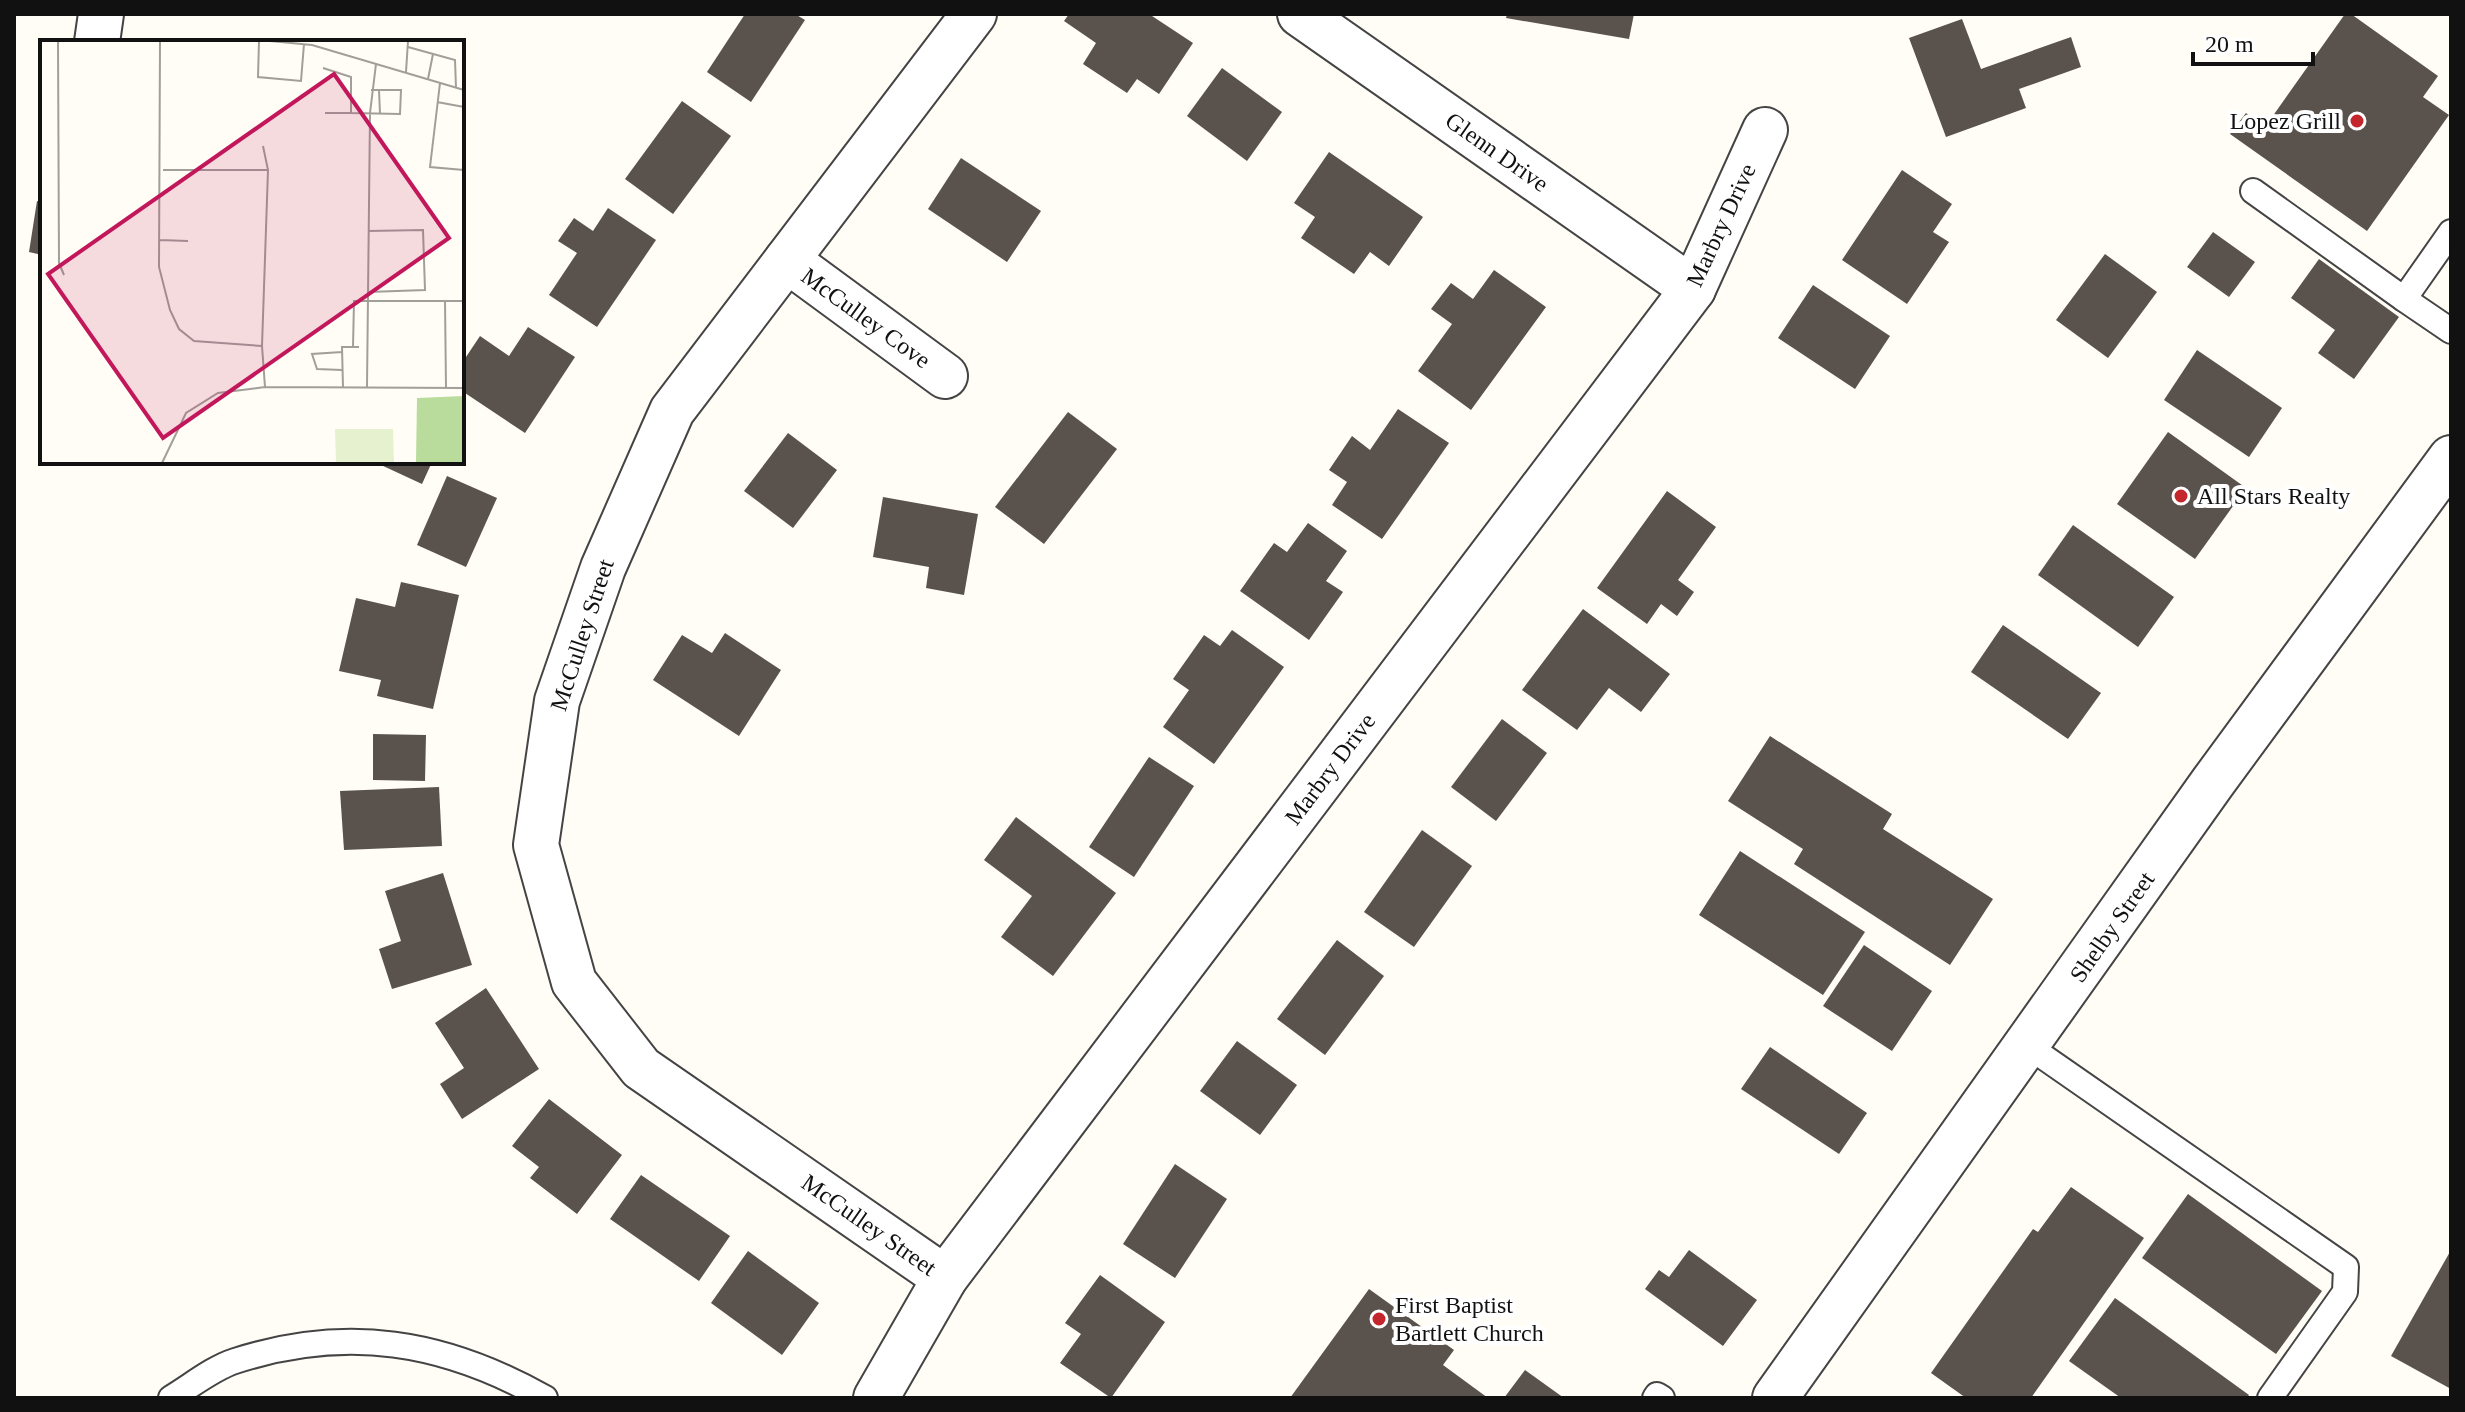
<svg xmlns="http://www.w3.org/2000/svg" width="2465" height="1412" viewBox="0 0 2465 1412" font-family="Georgia,serif">
<style>
.building{fill:#5a524d}
.lines{fill:none;stroke-linecap:round;stroke-linejoin:round}
.service-casing{stroke:#444;stroke-width:28}
.minor-casing{stroke:#444;stroke-width:48}
.service{stroke:#fff;stroke-width:24}
.minor{stroke:#fff;stroke-width:44}
.poi-dot{fill:#c4262e;stroke:#fff;stroke-width:3}
.labels{text-anchor:middle;dominant-baseline:central;stroke-width:8;stroke-linejoin:round;paint-order:stroke}
.poi-label{font-size:24px;fill:#111;stroke:#fff;text-anchor:start}
.street-label{font-size:24px;fill:#111;stroke:#fff}
.inset-road{fill:none;stroke:#a09f9a;stroke-width:2}
.view{fill:#c2185b;fill-opacity:0.15;stroke:#c2185b;stroke-width:4}
.inset-edge{fill:none;stroke:#111;stroke-width:4}
</style>
<rect width="100%" height="100%" fill="#fffdf5"/>
<g class="building">
<path d="M745,14H795L805,20L751,102L707,72Z"/>
<path d="M1069,14H1149L1193,43L1159,94L1137,79L1127,93L1083,64L1096,43L1064,21Z"/>
<path d="M1507,14H1634L1629,39L1506,18Z"/>
<path d="M2345,14H2351L2438,76L2423,97L2449,115L2367,231L2230,134L2246,113L2265,127Z"/>
<path d="M1962,19L1981,69L2071,37L2081,67L2019,89L2026,108L1946,137L1909,38Z"/>
<path d="M1222,68L1282,112L1247,161L1187,116Z"/>
<path d="M682,101L731,136L673,214L625,179Z"/>
<path d="M1329,152L1423,217L1389,266L1370,252L1354,274L1301,238L1315,217L1294,203Z"/>
<path d="M961,158L1041,211L1007,262L928,209Z"/>
<path d="M1902,170L1952,204L1933,232L1949,242L1907,304L1842,260Z"/>
<path d="M37,201L42,202V255L29,252Z"/>
<path d="M608,208L656,240L597,327L549,295L577,253L558,241L574,218L593,231Z"/>
<path d="M2213,232L2255,262L2229,297L2187,267Z"/>
<path d="M2105,254L2157,292L2108,358L2056,320Z"/>
<path d="M2319,259L2399,317L2354,379L2318,353L2335,330L2291,298Z"/>
<path d="M1494,270L1546,307L1471,410L1418,371L1452,324L1431,309L1451,283L1473,299Z"/>
<path d="M1813,285L1890,336L1855,389L1778,338Z"/>
<path d="M528,327L575,357L525,433L462,391V363L480,336L509,356Z"/>
<path d="M2197,350L2282,408L2249,457L2164,400Z"/>
<path d="M1398,409L1449,443L1382,539L1332,505L1347,482L1329,470L1352,436L1370,450Z"/>
<path d="M1068,412L1117,449L1044,544L995,507Z"/>
<path d="M2168,432L2246,488L2195,559L2117,504Z"/>
<path d="M788,433L837,470L793,528L744,491Z"/>
<path d="M383,462H432L422,484L381,465Z"/>
<path d="M447,476L497,498L466,567L417,545Z"/>
<path d="M1667,491L1716,527L1678,580L1694,592L1677,616L1661,604L1647,624L1597,588Z"/>
<path d="M883,497L978,514L964,595L926,588L929,567L873,557Z"/>
<path d="M1308,523L1347,551L1326,581L1343,592L1309,640L1240,591L1274,543L1287,552Z"/>
<path d="M2073,525L2174,597L2138,647L2038,575Z"/>
<path d="M401,582L459,595L433,709L377,696L381,680L339,671L356,598L395,607Z"/>
<path d="M1583,609L1670,674L1641,712L1609,688L1577,730L1522,690Z"/>
<path d="M2003,625L2101,693L2068,739L1971,672Z"/>
<path d="M1232,630L1284,667L1214,764L1163,727L1189,690L1173,679L1204,635L1220,646Z"/>
<path d="M725,633L781,670L739,736L653,680L682,635L712,653Z"/>
<path d="M1502,719L1547,753L1496,821L1451,787Z"/>
<path d="M373,734L426,735L425,781L373,780Z"/>
<path d="M1770,736L1892,814L1883,829L1993,899L1950,965L1794,864L1803,849L1728,801Z"/>
<path d="M1149,757L1194,786L1134,877L1089,847Z"/>
<path d="M439,787L442,846L344,850L340,791Z"/>
<path d="M1016,817L1116,893L1053,976L1001,937L1032,896L984,860Z"/>
<path d="M1422,830L1472,866L1414,947L1364,912Z"/>
<path d="M1740,851L1865,932L1823,995L1699,915Z"/>
<path d="M443,873L472,965L392,989L379,949L401,941L385,891Z"/>
<path d="M1337,940L1384,976L1325,1055L1277,1019Z"/>
<path d="M1864,945L1932,991L1892,1051L1823,1006Z"/>
<path d="M486,988L539,1069L462,1119L440,1084L464,1068L435,1023Z"/>
<path d="M1237,1041L1297,1085L1260,1135L1200,1091Z"/>
<path d="M1770,1047L1867,1113L1839,1154L1741,1089Z"/>
<path d="M549,1099L622,1155L577,1214L530,1178L539,1167L512,1146Z"/>
<path d="M1175,1164L1227,1199L1175,1278L1123,1244Z"/>
<path d="M641,1175L730,1236L699,1281L610,1219Z"/>
<path d="M2071,1187L2144,1238L2031,1398H1966L1931,1373L2033,1229L2038,1232Z"/>
<path d="M2188,1194L2322,1291L2276,1354L2142,1258Z"/>
<path d="M1689,1250L1757,1300L1723,1346L1645,1289L1659,1270L1669,1277Z"/>
<path d="M2451,1250V1389L2391,1356Z"/>
<path d="M748,1251L819,1303L782,1355L711,1303Z"/>
<path d="M1100,1275L1165,1322L1111,1398L1060,1363L1081,1334L1065,1323Z"/>
<path d="M1369,1289L1454,1350L1443,1365L1488,1398H1290Z"/>
<path d="M2115,1298L2249,1395L2247,1398H2121L2069,1361Z"/>
<path d="M1525,1370L1564,1398H1504Z"/>
</g>
<g class="lines">
<defs>
<g id="service">
<path d="M2253,191L2404,299"/>
<path d="M2451,232L2404,299L2451,331"/>
<path d="M2028,1046L2346,1267L2345,1292L2270,1398"/>
<path d="M171,1398C191,1386 213,1368 235,1361C347,1325 444,1341 545,1398"/>
<path d="M1655,1398L1657,1395L1662,1398"/>
</g>
<g id="minor">
<path d="M1300,14L1693,289"/>
<path d="M97,42L101,14"/>
<path d="M787,260L945,376"/>
<path d="M945,1278L641,1068L574,982L536,845L557,701L603,568L672,411L974,14"/>
<path d="M876,1398L945,1278L1693,289L1765,130"/>
<path d="M1775,1398L2213,782L2451,458"/>
</g>
</defs>
<use href="#service" class="service-casing"/>
<use href="#minor" class="minor-casing"/>
<use href="#service" class="service"/>
<use href="#minor" class="minor"/>
</g>
<g class="poi-dot">
<circle cx="2357" cy="121" r="8"/>
<circle cx="2181" cy="496" r="8"/>
<circle cx="1379" cy="1319" r="8"/>
</g>
<g class="labels">
<g class="poi-label">
<text x="2341" y="121" text-anchor="end">Lopez Grill</text>
<text x="2197" y="496">All Stars Realty</text>
<text x="1395" y="1305">First Baptist<tspan x="1395" dy="28">Bartlett Church</tspan></text>
</g>
<g class="street-label">
<text transform="translate(1497 152) rotate(35)">Glenn Drive</text>
<text transform="translate(1721 225) rotate(-65)">Marbry Drive</text>
<text transform="translate(866 318) rotate(36)">McCulley Cove</text>
<text transform="translate(582 635) rotate(-72)">McCulley Street</text>
<text transform="translate(1330 769) rotate(-53)">Marbry Drive</text>
<text transform="translate(2112 927) rotate(-55)">Shelby Street</text>
<text transform="translate(869 1225) rotate(35)">McCulley Street</text>
</g>
</g>
<g transform="translate(40 40)">
<rect width="424" height="424" fill="#fffdf5"/>
<path d="M424,356V423H376L377,358Z" fill="#b9dc9c"/>
<path d="M295,389H353L354,423H296Z" fill="#e6f2cf"/>
<path class="inset-road" d="M18,1L19,223L24,235M120,1L119,227L130,270L139,289L154,301L222,306M219,1L218,37L261,41L264,4M230,1L272,5L424,50M368,7L415,20L416,48M283,28L311,37V73L360,74L361,50H331M366,32L368,1M388,39L393,14M400,43L390,127L424,130M339,50L340,74M397,62L424,67M285,73H311M223,106L228,130L222,306L225,347M123,130H228M120,200L148,201M328,252L385,250L383,190L328,191M405,261L406,348M313,307L314,261H424M302,312L272,314L277,329L302,330M303,347L302,307H319M327,347L330,73L336,24M122,423L146,373L178,353L225,347L424,348"/>
<path class="view" d="M294,34L409,198L123,398L8,234Z"/>
<rect width="424" height="424" class="inset-edge"/>
</g>
<rect width="2465" height="1412" fill="none" stroke="#111111" stroke-width="32"/>
<path d="M2193 52v12h120v-12" fill="none" stroke="#111111" stroke-width="4"/>
<text x="2205" y="52" font-size="24" fill="#111111" stroke="#ffffff" stroke-width="6" paint-order="stroke">20 m</text>
</svg>
